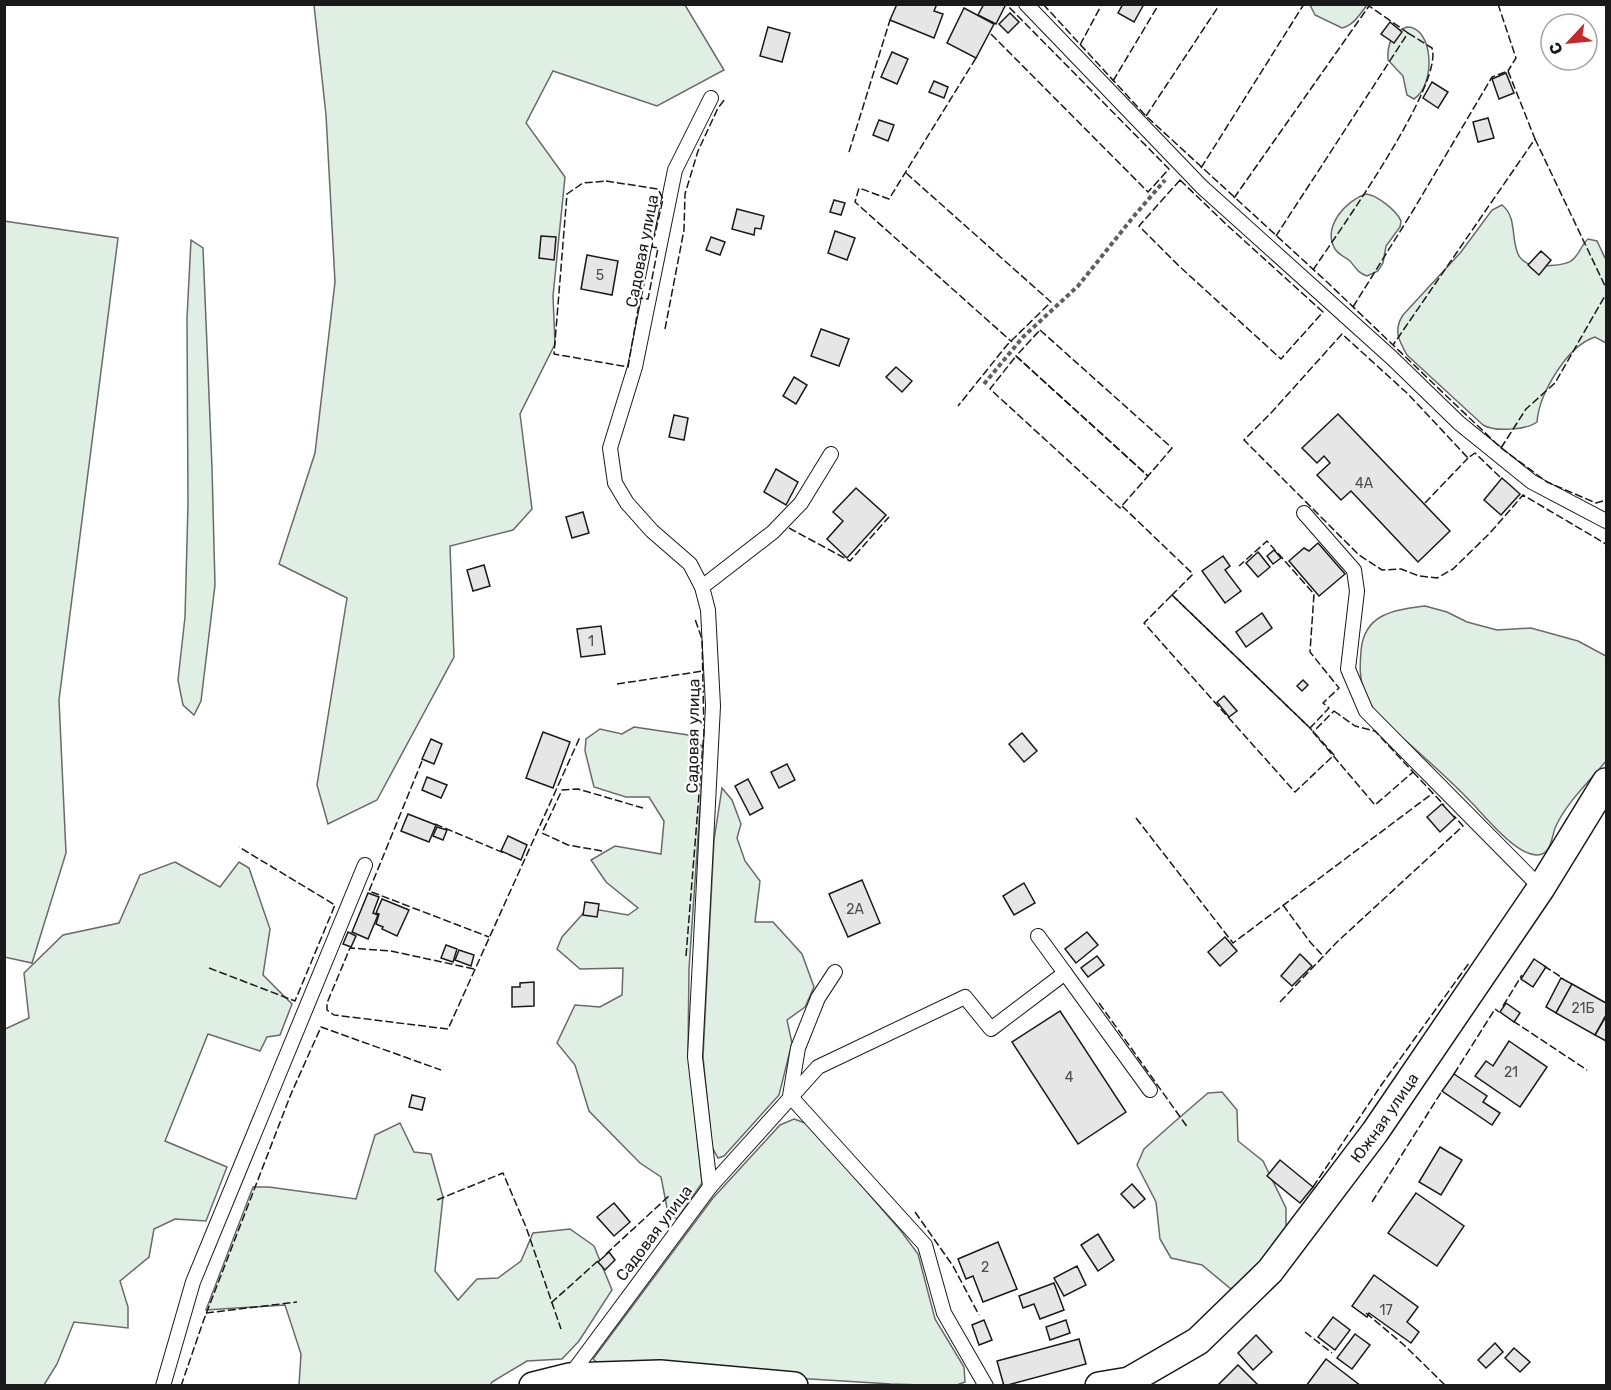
<svg xmlns="http://www.w3.org/2000/svg" width="1611" height="1390" viewBox="0 0 1611 1390" font-family="Rubik,sans-serif">
<style>
.green{fill:#e0efe3;stroke:#6a6a6a;stroke-width:1.5}
.building{fill:#e6e6e6;stroke:#1a1a1a;stroke-width:1.5}
.lines{fill:none;stroke-linecap:round;stroke-linejoin:round}
.service-casing{stroke:#1a1a1a;stroke-width:16}
.minor-casing{stroke:#1a1a1a;stroke-width:30}
.path{stroke:#5f5f5f;stroke-width:4;stroke-dasharray:4.5 3;stroke-linecap:butt}
.service{stroke:#fff;stroke-width:14}
.minor{stroke:#fff;stroke-width:27}
.fence{stroke:#1a1a1a;stroke-width:1.5;stroke-dasharray:8 3;stroke-linecap:butt}
.labels{text-anchor:middle;dominant-baseline:central;stroke-width:4.5;stroke-linejoin:round;paint-order:stroke}
.number-label{font-size:14px;fill:#4d4d4d}
.street-label{font-size:16px;fill:#1a1a1a;stroke:#fff}
</style>
<rect width="100%" height="100%" fill="#fff"/>
<g class="green">
<path d="M314,5H685L724,70L657,106L553,71L526,123L565,177L553,296L555,344L520,414L532,509L513,530L450,546L454,657L377,800L328,824L317,785L347,598L279,564L315,453L335,282L326,115Z"/>
<path d="M1310,5H1367C1360,14 1354,25 1342,28L1315,15Z"/>
<path d="M1407,27C1434,27 1436,85 1414,99L1407,95L1403,76L1388,60C1387,45 1392,32 1407,27Z"/>
<path d="M1366,194C1377,195 1397,211 1401,221L1400,227L1386,246L1383,263L1378,271L1367,276C1358,273 1356,268 1350,261C1345,257 1339,255 1335,249C1322,227 1346,200 1366,194Z"/>
<path d="M1502,205C1525,223 1499,267 1544,266C1552,265 1564,266 1571,261C1579,256 1581,245 1588,239L1597,241L1606,260V343L1595,337C1567,346 1539,394 1537,422C1526,430 1495,432 1483,425L1407,355C1399,341 1393,330 1403,315L1461,252L1492,210Z"/>
<path d="M4,221L118,238L59,700L66,853L32,963L4,957Z"/>
<path d="M191,240L203,248L212,468L215,585L201,701L194,715L183,705L178,680L185,617L188,504L187,318Z"/>
<path d="M1425,606L1447,612L1467,622L1497,630L1531,628L1578,641L1606,656V761C1589,782 1567,802 1556,826C1552,834 1552,850 1542,854C1521,862 1485,816 1471,802C1453,783 1434,766 1415,749C1396,732 1373,716 1364,691C1359,677 1360,665 1361,651C1364,613 1395,610 1425,606Z"/>
<path d="M634,727L695,736L704,750L689,969L688,1052L702,1183L677,1219L668,1213L661,1177L640,1163L589,1111L575,1065L557,1043L575,1005L600,1007L622,995L623,968L580,969L557,949L562,937L588,908L628,915L638,908L606,882L591,860L615,846L661,854L664,821L649,797H626L594,787L585,751L586,739L600,729L622,734Z"/>
<path d="M722,788L732,800L741,824L737,838L745,861L760,881L755,922H773L802,954L814,987L805,1007L787,1020L792,1043L779,1095L724,1156L718,1158L712,1147L703,1057L714,840Z"/>
<path d="M175,862L220,887L239,862L249,868L270,929L263,975L292,1004L280,1035L267,1037L260,1051L208,1034L165,1141L227,1167L206,1221L175,1219L154,1229L149,1257L120,1281L128,1307V1328L74,1322L57,1364L44,1385H5V1029L29,1018L24,973L63,935L119,923L140,875Z"/>
<path d="M1222,1092L1237,1110L1238,1141L1263,1161L1286,1208V1232L1251,1277L1231,1289L1202,1265L1171,1258L1160,1239L1156,1202L1137,1165L1144,1149L1172,1124L1208,1093Z"/>
<path d="M794,1119L808,1124L901,1231L918,1254L935,1319L964,1367L965,1382L954,1386L891,1384L601,1366L593,1359L713,1198L780,1125Z"/>
<path d="M400,1123L414,1152L431,1154L443,1197L435,1271L458,1300L477,1279L498,1278L521,1261L533,1233L570,1229L594,1246L612,1290L579,1341L562,1359L527,1361L492,1382L490,1386L299,1385L301,1354L285,1305L206,1310L253,1187H269L356,1199L375,1135Z"/>
</g>
<g class="building">
<path d="M897,4H937L934,11L943,14L934,38L890,20Z"/>
<path d="M984,4H1006L996,24L978,15Z"/>
<path d="M1123,4H1144L1134,22L1118,13Z"/>
<path d="M964,8L994,24L976,58L947,43Z"/>
<path d="M1010,13L1019,22L1008,33L999,24Z"/>
<path d="M1390,22L1402,32L1394,43L1381,34Z"/>
<path d="M768,27L790,33L782,62L760,56Z"/>
<path d="M892,52L908,59L897,84L881,77Z"/>
<path d="M1506,73L1514,93L1499,99L1492,79Z"/>
<path d="M934,81L948,87L944,98L929,92Z"/>
<path d="M1432,82L1448,92L1438,108L1423,98Z"/>
<path d="M1488,118L1494,138L1478,142L1473,122Z"/>
<path d="M879,120L894,125L888,141L873,135Z"/>
<path d="M834,200L845,203L841,215L830,212Z"/>
<path d="M737,209L764,216L761,229L755,228L754,235L732,229Z"/>
<path d="M835,231L855,238L847,260L828,253Z"/>
<path d="M541,236L556,237L554,260L539,258Z"/>
<path d="M711,237L725,242L720,255L706,250Z"/>
<path d="M1541,251L1551,260L1539,275L1528,265Z"/>
<path d="M587,255L618,261L612,295L581,289Z"/>
<path d="M821,329L849,339L839,366L811,356Z"/>
<path d="M896,367L912,381L902,392L886,377Z"/>
<path d="M794,377L807,385L796,404L783,396Z"/>
<path d="M1338,414L1450,531L1418,562L1351,491L1341,500L1317,475L1330,463L1324,456L1317,463L1302,448Z"/>
<path d="M674,415L688,418L684,440L669,437Z"/>
<path d="M776,469L798,482L786,505L764,492Z"/>
<path d="M1502,478L1520,494L1501,515L1484,500Z"/>
<path d="M856,488L886,515L847,558L827,539L843,521L833,512Z"/>
<path d="M583,512L589,533L572,538L566,517Z"/>
<path d="M1318,543L1345,574L1319,596L1289,561L1304,548L1309,551Z"/>
<path d="M1274,550L1281,558L1273,564L1267,556Z"/>
<path d="M1258,552L1270,567L1258,577L1246,563Z"/>
<path d="M1223,556L1230,566L1225,570L1241,591L1225,603L1202,571Z"/>
<path d="M484,565L490,586L473,591L467,570Z"/>
<path d="M1262,613L1272,628L1246,647L1236,632Z"/>
<path d="M601,626L605,654L581,657L577,629Z"/>
<path d="M1303,680L1308,685L1302,691L1297,686Z"/>
<path d="M1224,696L1237,711L1229,717L1217,702Z"/>
<path d="M543,732L570,742L553,788L526,778Z"/>
<path d="M1022,733L1037,751L1024,762L1009,744Z"/>
<path d="M431,739L442,744L434,764L422,759Z"/>
<path d="M787,764L795,780L779,788L771,772Z"/>
<path d="M427,777L447,785L441,798L422,790Z"/>
<path d="M748,779L763,808L750,815L735,786Z"/>
<path d="M1442,804L1455,818L1440,832L1427,817Z"/>
<path d="M408,814L436,825L429,842L401,831Z"/>
<path d="M437,827L447,830L443,840L433,836Z"/>
<path d="M508,836L527,845L521,860L501,851Z"/>
<path d="M862,880L880,923L848,937L829,894Z"/>
<path d="M1024,883L1035,903L1014,915L1003,896Z"/>
<path d="M368,893L379,897L373,913L378,915L368,939L352,932Z"/>
<path d="M382,899L409,910L397,936L382,929L383,927L376,924L379,914L376,913Z"/>
<path d="M585,902L599,904L597,917L583,915Z"/>
<path d="M348,932L356,936L351,947L343,944Z"/>
<path d="M1087,932L1098,945L1076,963L1065,949Z"/>
<path d="M1225,937L1237,951L1220,966L1208,952Z"/>
<path d="M446,945L457,949L453,962L441,958Z"/>
<path d="M459,950L474,955L471,966L455,960Z"/>
<path d="M1300,954L1312,966L1292,986L1281,976Z"/>
<path d="M1097,956L1104,965L1088,977L1081,968Z"/>
<path d="M1534,959L1546,967L1533,987L1521,979Z"/>
<path d="M1561,978L1572,984L1556,1013L1546,1007Z"/>
<path d="M534,982V1006L512,1007V987H520V983Z"/>
<path d="M1572,984L1606,1003V1015L1595,1035L1556,1013Z"/>
<path d="M1506,1003L1520,1013L1514,1022L1500,1012Z"/>
<path d="M1060,1011L1126,1112L1078,1144L1012,1042Z"/>
<path d="M1605,1018H1606V1041L1595,1035Z"/>
<path d="M1509,1041L1547,1067L1520,1107L1475,1076L1486,1061L1493,1066Z"/>
<path d="M1454,1074L1487,1096L1483,1102L1500,1113L1492,1125L1442,1091Z"/>
<path d="M412,1095L425,1098L422,1110L409,1107Z"/>
<path d="M1440,1147L1462,1160L1441,1195L1419,1182Z"/>
<path d="M1280,1160L1313,1187L1300,1203L1267,1176Z"/>
<path d="M1132,1184L1145,1199L1134,1208L1121,1194Z"/>
<path d="M1416,1193L1464,1226L1437,1266L1388,1233Z"/>
<path d="M614,1203L630,1222L614,1236L597,1217Z"/>
<path d="M1098,1234L1114,1260L1098,1271L1081,1245Z"/>
<path d="M998,1242L1017,1289L983,1302L973,1276L966,1279L958,1259Z"/>
<path d="M609,1252L615,1260L605,1270L598,1262Z"/>
<path d="M1077,1266L1086,1285L1064,1296L1054,1278Z"/>
<path d="M1374,1275L1418,1307L1407,1322L1419,1332L1411,1343L1369,1313L1367,1317L1352,1306Z"/>
<path d="M1054,1283L1064,1310L1040,1319L1034,1304L1023,1308L1019,1296Z"/>
<path d="M1333,1317L1350,1330L1335,1350L1318,1337Z"/>
<path d="M984,1320L992,1340L979,1345L972,1325Z"/>
<path d="M1066,1320L1070,1333L1050,1340L1046,1327Z"/>
<path d="M1355,1334L1370,1345L1352,1369L1337,1358Z"/>
<path d="M1256,1335L1272,1352L1253,1370L1238,1353Z"/>
<path d="M1079,1339L1086,1364L1004,1386L997,1361Z"/>
<path d="M1495,1343L1503,1352L1486,1368L1478,1360Z"/>
<path d="M1514,1348L1530,1362L1520,1372L1505,1358Z"/>
<path d="M1326,1359L1361,1386H1306Z"/>
<path d="M1238,1365L1259,1386H1217Z"/>
</g>
<g class="lines">
<defs>
<g id="service">
<path d="M1026,4L1202,187L1392,358L1459,423L1532,482L1606,521"/>
<path d="M1304,513L1354,570L1357,591L1348,669L1366,711L1541,888"/>
<path d="M702,587L773,532L801,503L831,454"/>
<path d="M1038,936L1065,973"/>
<path d="M835,972L818,998L798,1048L790,1096L925,1245L944,1313L986,1386"/>
<path d="M710,1187L818,1067L965,997L991,1029L1065,973L1150,1090"/>
<path d="M569,1377L710,1187L695,1057L713,706L708,610L702,587L690,564L652,531L627,503L615,483L610,448L635,367L675,170L711,98"/>
<path d="M163,1386L193,1282L365,865"/>
</g>
<g id="minor">
<path d="M533,1386L569,1377L660,1374L794,1386"/>
<path id="s1" d="M1099,1386L1129,1381L1198,1341L1270,1271L1375,1132L1541,888L1606,782"/>
</g>
</defs>
<use href="#service" class="service-casing"/>
<use href="#minor" class="minor-casing"/>
<path class="path" d="M984,384L1023,337L1078,286L1134,216L1165,180"/>
<use href="#service" class="service"/>
<use href="#minor" class="minor"/>
<g class="fence">
<path d="M1043,4L1146,116L1327,282L1501,448L1547,482L1596,503L1606,500"/>
<path d="M1498,4L1516,58L1508,71"/>
<path d="M991,34L1148,192L1169,169L1008,6"/>
<path d="M1080,45L1102,4"/>
<path d="M976,58L889,199L859,188L855,202L1012,342"/>
<path d="M1113,81L1159,4"/>
<path d="M1146,116L1220,4"/>
<path d="M1535,139L1606,288"/>
<path d="M849,152L890,20"/>
<path d="M1201,168L1304,4"/>
<path d="M906,173L1051,302L1007,345L958,406"/>
<path d="M1180,180L1228,226L1323,312L1281,359L1179,266L1139,226Z"/>
<path d="M606,181L658,189L663,199L652,247L658,248L648,299L640,298L628,367L554,354L567,194L583,183Z"/>
<path d="M1234,198L1369,6L1408,33L1276,236"/>
<path d="M1313,270C1337,234 1444,85 1432,48L1408,33"/>
<path d="M1353,307L1414,209L1492,77L1508,71L1535,139L1393,345"/>
<path d="M665,329L684,230L685,194L698,151L718,108L726,98"/>
<path d="M1040,330L1172,448L1148,476L1016,356Z"/>
<path d="M1016,356L1148,476L1120,508L990,389Z"/>
<path d="M1501,448L1526,409L1555,383L1606,294"/>
<path d="M1500,477L1475,453L1468,458L1408,394L1342,334L1271,413L1244,440L1359,555L1382,570L1401,569L1419,576L1437,578L1453,569L1490,533L1523,495L1606,544"/>
<path d="M1425,503L1468,458"/>
<path d="M1122,506L1193,574L1172,595L1310,728L1329,708L1323,703L1339,688L1310,652L1314,594L1267,541L1239,566"/>
<path d="M789,528L850,561L889,517"/>
<path d="M1172,595L1310,728L1334,755L1295,792L1144,623Z"/>
<path d="M617,684L703,671"/>
<path d="M1334,711L1355,726L1375,731L1413,772L1375,805L1313,732Z"/>
<path d="M422,761L369,891L489,937"/>
<path d="M1413,772L1444,805"/>
<path d="M1136,818L1233,943L1433,793"/>
<path d="M435,824L504,853"/>
<path d="M602,851L568,845L542,833L562,790L578,789L643,808"/>
<path d="M1283,905L1310,942L1324,957"/>
<path d="M686,956L704,732L702,639L695,619"/>
<path d="M1544,966L1561,977"/>
<path d="M209,968L295,1001L335,905L239,847"/>
<path d="M474,969L391,951L350,948L327,1003V1010L334,1015L448,1029L580,737"/>
<path d="M1280,1002L1337,942L1463,826L1454,816"/>
<path d="M1099,1003L1188,1128"/>
<path d="M1503,1006L1522,975"/>
<path d="M1513,1021L1587,1070"/>
<path d="M1454,1074L1495,1009L1499,1012"/>
<path d="M1313,1187L1382,1084L1469,963"/>
<path d="M437,1200L503,1173L526,1227L561,1329"/>
<path d="M1372,1202L1442,1091"/>
<path d="M915,1212L953,1266L979,1315"/>
<path d="M606,1254L670,1195"/>
<path d="M551,1303L599,1260"/>
<path d="M206,1313L297,1302"/>
<path d="M1366,1313L1404,1345L1446,1386"/>
<path d="M1305,1332L1332,1353"/>
<path d="M181,1386L203,1322L291,1094L321,1027L441,1070"/>
</g>
</g>
<g class="labels">
<g class="number-label">
<text x="600" y="275">5</text>
<text x="1364" y="483">4А</text>
<text x="591" y="641">1</text>
<text x="855" y="909">2А</text>
<text x="1583" y="1008">21Б</text>
<text x="1511" y="1072">21</text>
<text x="1069" y="1077">4</text>
<text x="985" y="1267">2</text>
<text x="1386" y="1310">17</text>
</g>
<g class="street-label">
<text transform="translate(642 251) rotate(-79)">Садовая улица</text>
<text transform="translate(693 736) rotate(-89)">Садовая улица</text>
<text stroke="none"><textPath href="#s1" startOffset="402">Южная улица</textPath></text>
<text transform="translate(654 1233) rotate(-53)">Садовая улица</text>
</g>
</g>
<rect width="1611" height="1390" fill="none" stroke="#1a1a1a" stroke-width="12"/>
<g transform="translate(1569 42) rotate(244)"><circle r="28" fill="#ffffff" stroke="#a3a3a3" stroke-width="1.5"/>
<path d="M0-4.5L10 22L0 15L-10 22Z" fill="#c62828"/>
<text y="-9" font-size="16" font-weight="bold" text-anchor="middle" fill="#1a1a1a">С</text>
</g>
</svg>
